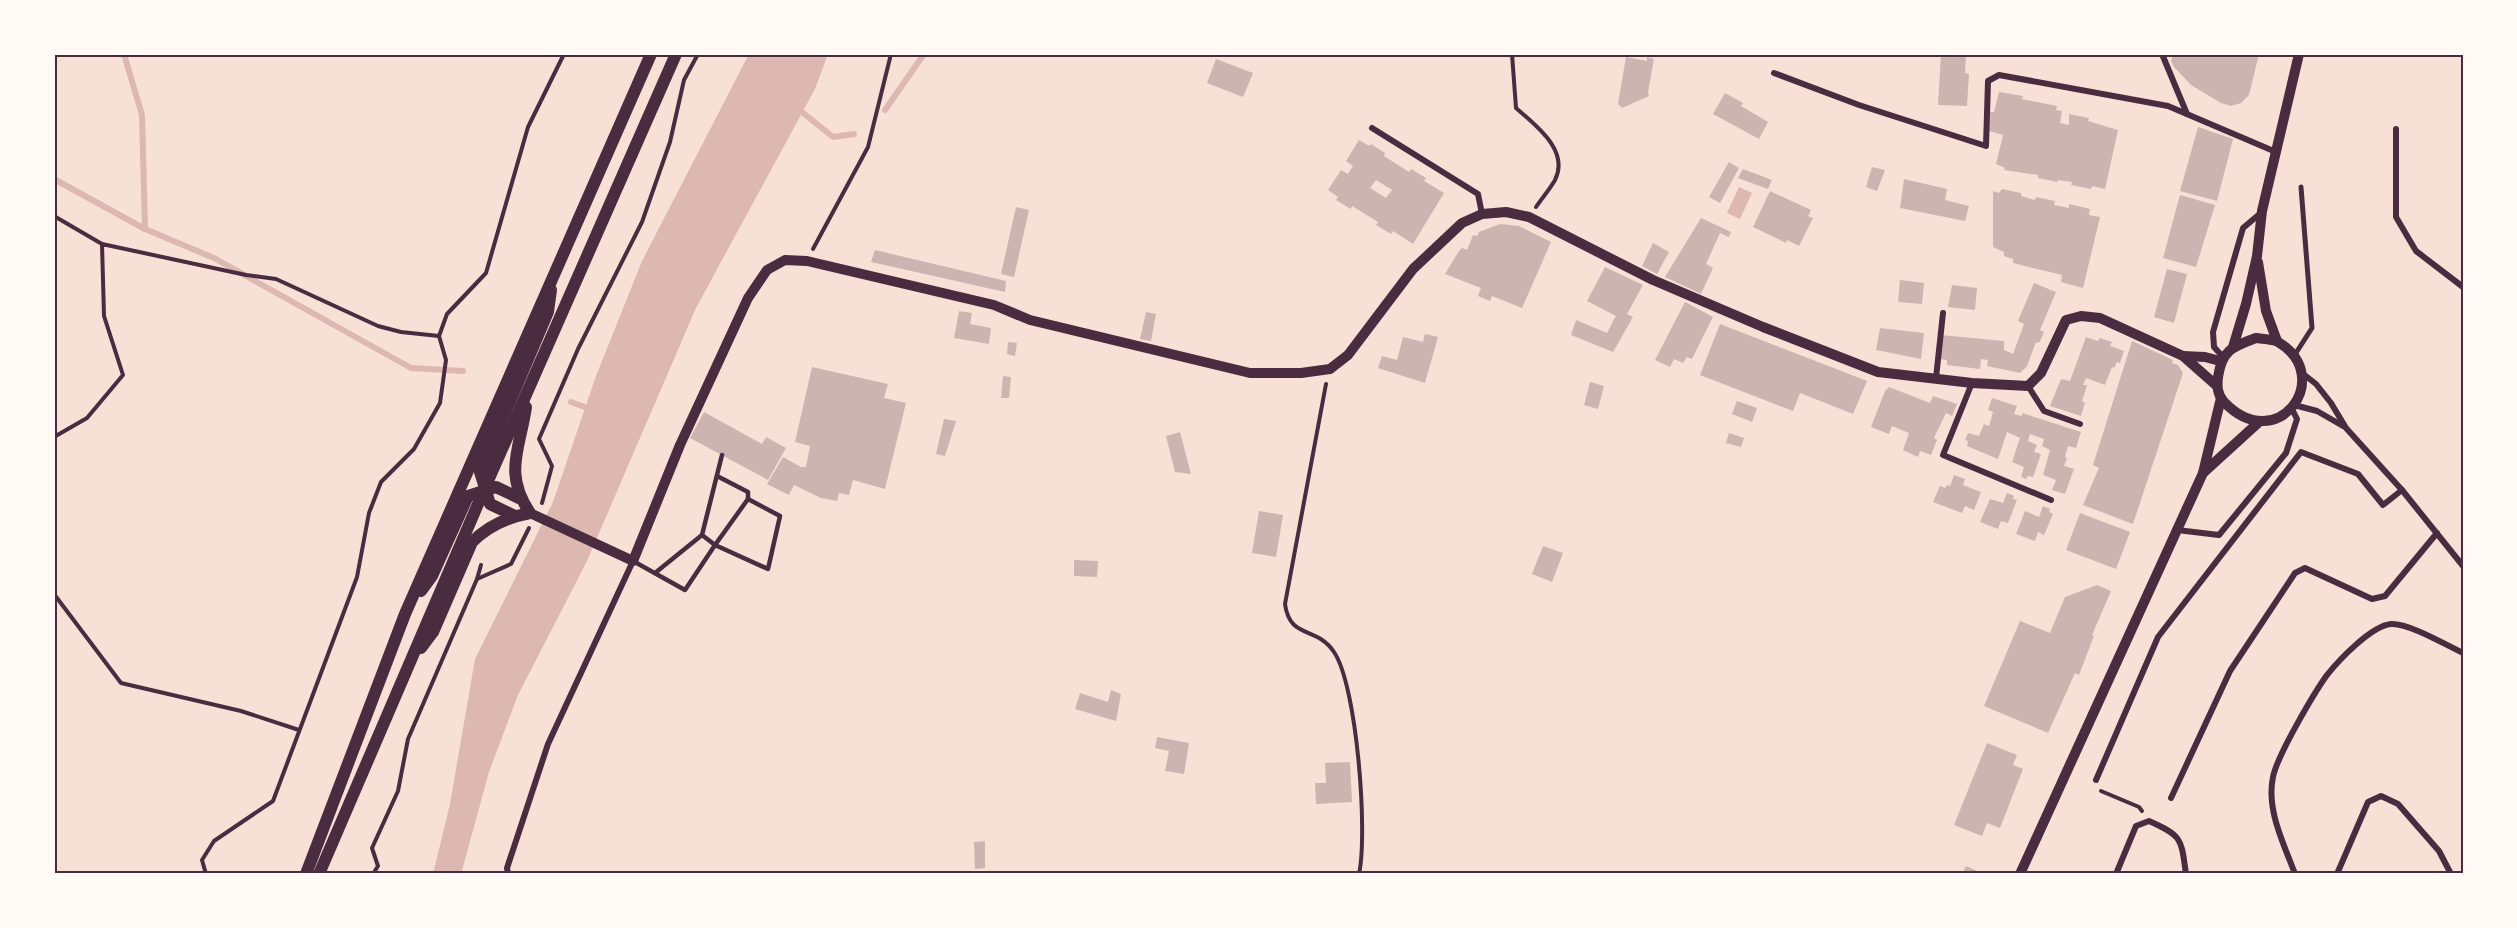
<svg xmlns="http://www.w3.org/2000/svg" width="2517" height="928" viewBox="0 0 2517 928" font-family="'Alegreya Sans',sans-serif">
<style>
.water{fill:#dcb8b0}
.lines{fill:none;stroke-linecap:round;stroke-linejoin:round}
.stream{stroke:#dcb8b0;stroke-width:6}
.building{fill:#ccb4b1;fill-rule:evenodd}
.path{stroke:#4a2c40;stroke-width:4}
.service{stroke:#4a2c40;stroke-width:4.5}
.pedestrian{stroke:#4a2c40;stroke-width:5}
.minor{stroke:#4a2c40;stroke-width:6}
.tertiary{stroke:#4a2c40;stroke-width:10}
.secondary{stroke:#4a2c40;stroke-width:12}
.neatline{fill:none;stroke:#4a2c40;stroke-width:2}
</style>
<rect width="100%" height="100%" fill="#f7e1d7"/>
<g class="water">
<path d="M749,54H828L815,89L696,308L587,561L518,695L489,772L461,874H433L450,804L475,659L553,502L596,376L642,261Z"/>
<path d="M1739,187L1752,193L1740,219L1727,213Z"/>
</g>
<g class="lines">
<g class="stream">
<path d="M124,54L142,115L145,229"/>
<path d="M797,108L833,137L854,134"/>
<path d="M885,110L924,54"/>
<path d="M54,179L145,229L214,258L411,368L463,371"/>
<path d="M571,402L590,409"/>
</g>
</g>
<g class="building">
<path d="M1941,54H1966L1965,73L1969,74L1967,106L1938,105Z"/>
<path d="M2173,54H2259L2249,95L2241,103L2231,106L2221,103L2191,85L2174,67L2171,61Z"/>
<path d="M1626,57L1647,61V57L1654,59L1648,92L1649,96L1622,108L1618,104Z"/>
<path d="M1216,59L1253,73L1243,97L1207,83Z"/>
<path d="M1999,92L2023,96L2022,99L2057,106L2056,110L2062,111L2060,123L2069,125V114L2089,118L2088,121L2118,130L2105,189L2092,186L2091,189L2071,185L2072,182L2058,180L2057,182L2038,178V175L2004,170L2005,168L1996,164L2003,135L1989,131L1990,112H1994Z"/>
<path d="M1725,93L1743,103L1741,106L1768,122L1759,139L1713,114Z"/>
<path d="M2198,127L2233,139L2217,201L2180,191Z"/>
<path d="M1359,140L1369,146L1371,144L1385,153L1384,156L1409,172L1411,169L1426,178L1424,181L1444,193L1413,244L1393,231L1391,234L1376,225L1378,222L1352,206L1351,209L1336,200L1338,197L1328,190L1341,170L1348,174L1353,166L1346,161ZM1376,180L1392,190L1386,198L1370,188Z"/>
<path d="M1729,162L1739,168L1720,203L1709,197Z"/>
<path d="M1872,167L1885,170L1877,191L1866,187Z"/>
<path d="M1743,169L1772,180L1768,189L1738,178Z"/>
<path d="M1904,179L1947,189L1945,200L1969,206L1965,221L1900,208Z"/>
<path d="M2002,189L2021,193V196L2035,200L2036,197L2055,201L2054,205L2069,208V204L2090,209L2089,215L2100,217L2083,288L2061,282L2062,275L2013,263V259L2004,256V252L1993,247V191L1999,193Z"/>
<path d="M1770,191L1811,210L1808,216L1813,218L1799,246L1787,240L1786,243L1753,227Z"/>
<path d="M2180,195L2215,205L2196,267L2163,258Z"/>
<path d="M1016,207L1029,210L1014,277L1001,274Z"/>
<path d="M1701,218L1731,232L1729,237L1720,233L1706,264L1713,268L1701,294L1665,277Z"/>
<path d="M1500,224L1519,226L1551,242L1522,308L1492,296L1490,301L1478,296L1481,288L1445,274L1459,251L1462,248L1467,250L1473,235L1477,236L1479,232Z"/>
<path d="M1653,243L1669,252L1657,274L1642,266Z"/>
<path d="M875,250L1006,281L1005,292L871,262Z"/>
<path d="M1605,267L1643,285L1627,314L1633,317L1613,352L1571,335L1576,320L1607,333L1614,319L1616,316L1587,301Z"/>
<path d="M2167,269L2187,274L2174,323L2154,317Z"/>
<path d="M1900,280L1924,283L1922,304L1898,302Z"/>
<path d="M2034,283L2056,292L2040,330L2044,332L2039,343L2036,342L2027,366L2020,373L1987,366L1988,360L1981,359L1980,369L1947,365V360L1939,359L1941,335L2004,341V350L2013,354L2024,324L2018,321Z"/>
<path d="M1952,285L1977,288L1975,310L1948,307Z"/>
<path d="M1685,302L1713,317L1692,359L1687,357L1683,363L1674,359L1670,367L1655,360Z"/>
<path d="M959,311L972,313L970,324L991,328L989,344L954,338Z"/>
<path d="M1146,312L1156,314L1151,341L1140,339Z"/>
<path d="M1720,324L1867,381L1853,414L1800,393L1793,411L1700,375Z"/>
<path d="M1880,328L1924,333L1921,359L1876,350Z"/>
<path d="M1425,334L1438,337L1425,383L1378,368L1382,356L1397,360L1403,337L1423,342Z"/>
<path d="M2086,337L2098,341L2100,338L2112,342L2110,346L2124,351L2120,363L2117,362L2114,368L2112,367L2105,385L2086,378L2083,385H2087L2082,401L2085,403L2081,416L2050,406L2061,379L2070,381Z"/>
<path d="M2132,341L2173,360L2172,363L2178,365L2183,373L2133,524L2083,505L2099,468L2093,465Z"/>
<path d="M1008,342L1017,343L1015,356L1007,354Z"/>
<path d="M812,367L888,384L884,398L906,403L885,489L853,480L849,495L839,493L837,501L821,498L794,485L789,495L767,484L783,457L801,467H806L810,446L795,442Z"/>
<path d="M1003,376L1011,377L1009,398H1001Z"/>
<path d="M1590,382L1604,386L1598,409L1584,405Z"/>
<path d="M1889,387L1930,403L1933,396L1957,404L1952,416L1946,413L1934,438L1937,440L1931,455L1920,451L1918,457L1903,450L1909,433L1892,426L1889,434L1871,427L1885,391Z"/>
<path d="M1992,398L2017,406L2014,414L2022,416V413L2081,432L2076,448L2068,446L2065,457L2067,458L2064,466L2074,469L2065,494L2052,490L2056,480L2043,475L2050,450L2042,446L2044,439L2030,434L2028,441L2037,445L2034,452L2041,454L2033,477L2028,476L2026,479L2021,477L2024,467L2012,462L2020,438L2007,432L1998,459L1967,446L1968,441L1965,440L1968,433L1979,436L1984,424L1989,426L1993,412L1988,410Z"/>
<path d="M1737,401L1757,408L1752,422L1732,414Z"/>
<path d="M704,412L762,444L766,437L786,448L768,480L690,438Z"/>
<path d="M944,419L956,421L945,456L936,454Z"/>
<path d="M1180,432L1191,474L1175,472L1166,436Z"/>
<path d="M1729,433L1744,438L1741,447L1726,443Z"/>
<path d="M1954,475L1965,479L1963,485L1981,492L1974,510L1965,506L1962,513L1933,502L1940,486L1945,488L1947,485L1950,486Z"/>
<path d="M2007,493L2014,496L2013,499L2017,500L2008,523L2001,521L1998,529L1980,522L1990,499L2003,503Z"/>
<path d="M2043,506L2050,509L2049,512L2053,514L2044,535L2038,532L2035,541L2016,534L2025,511L2039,517Z"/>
<path d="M1259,511L1283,515L1276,557L1252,553Z"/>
<path d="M2080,513L2130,532L2116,569L2066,550Z"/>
<path d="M1543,546L1563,553L1552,582L1532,574Z"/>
<path d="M1074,560L1098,561L1097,577L1074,576Z"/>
<path d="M2097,585L2111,591L2092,635L2094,636L2079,675L2075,673L2048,733L1984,706L2020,621L2050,633L2065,597Z"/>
<path d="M1111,690L1121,694L1116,721L1075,709L1080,693L1108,702Z"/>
<path d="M1157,737L1189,743L1184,774L1165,771L1169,751L1155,748Z"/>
<path d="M1987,743L2017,755L2013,765L2023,769L2000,828L1987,823L1982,836L1954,825Z"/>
<path d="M1350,762L1352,802L1316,804L1315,783H1326L1325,763Z"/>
<path d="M985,841V868L975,869L974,842Z"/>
<path d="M1966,866L1984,874H1962Z"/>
</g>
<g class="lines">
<g class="path">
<path d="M1512,54L1516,108C1535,125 1570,150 1555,180C1550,189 1542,198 1536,207"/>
<path d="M54,216L102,244"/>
<path d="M813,249L868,147L891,54"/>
<path d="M1326,384L1285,604C1290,640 1316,625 1334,652C1357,686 1368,833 1359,874"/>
<path d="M54,437L87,418L123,375L104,316L102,244L246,275L276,279L378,326L401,332L439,336"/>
<path d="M542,503L552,466L539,439L578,349L642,222L670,142L684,80L698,54"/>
<path d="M477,579L511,564L529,528"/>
<path d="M54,594L121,683L241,711L299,730"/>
<path d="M2101,791L2139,807L2142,811"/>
<path d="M206,874L202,860L214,841L273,801L357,577L369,513L381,482L414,449L440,403L446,360L439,336L447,314L486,273L528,127L564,54"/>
<path d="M373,874L378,866L372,848L398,791L408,739L477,579L481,565"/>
</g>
<g class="service">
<path d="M717,476L748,492V499"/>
<path d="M748,499L780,516L768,569L715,545Z"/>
<path d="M702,535L722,455"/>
<path d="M633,561L685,590L715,545L702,535L655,573"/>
</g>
<path class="pedestrian" d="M2294,356L2312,328L2301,187"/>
<g class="minor">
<path d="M2162,54L2187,114"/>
<path d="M1774,73L1859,105L1986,146L1988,81L1999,75L2168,106L2276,152"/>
<path d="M1372,128L1478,194L1482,214"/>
<path d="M2396,129V217L2416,251L2463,287"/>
<path d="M2223,357L2214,347L2213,332L2243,228L2262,212"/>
<path d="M2302,373L2316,384L2331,403L2346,428L2402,490L2463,566"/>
<path d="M1936,378L1943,313"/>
<path d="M1972,383L1943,455L2051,500"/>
<path d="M2028,386L2044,411L2080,424"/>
<path d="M2294,405L2317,411L2343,426"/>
<path d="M2177,530L2219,535L2286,453L2297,419L2292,409"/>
<path d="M2096,780L2158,637L2301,452L2358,474L2383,505L2402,490"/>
<path d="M2171,798L2230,671L2295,573L2305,568L2372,599L2385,596L2437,533"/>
<path d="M508,874L507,868L548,744L633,561"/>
<path d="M2116,874L2136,826L2149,821C2183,836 2181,839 2186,874"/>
<path d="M2295,874C2284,844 2266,810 2273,777C2277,756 2314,693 2327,675C2339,660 2371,626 2391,624C2409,623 2446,645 2463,653"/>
<path d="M2337,874L2368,802L2381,796L2398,804L2439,851L2451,874"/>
</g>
<g class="tertiary">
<path d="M2258,262L2266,311L2277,341"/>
<path d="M2256,338C2263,339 2273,339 2278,342C2336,376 2278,458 2224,402C2217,394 2217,386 2218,377C2222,350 2232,347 2256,338Z"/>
<path d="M2233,347L2246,304L2257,256L2262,211L2299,54"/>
<path d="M2183,356L2205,357L2220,361"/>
<path d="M2203,473L2259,422"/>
<path d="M530,513L633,561L680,445L748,298L767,270L785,260L807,261L994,305L1030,320L1250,373H1301L1330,369L1348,355L1413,269L1462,223L1482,214L1506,212L1529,217L1653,280L1763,327L1878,372L1972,383L2028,386L2041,373L2066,320L2081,316L2100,318L2183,356L2217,386"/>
<path d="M2020,874L2203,473L2221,398"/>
</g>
<g class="secondary">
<path d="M515,516L490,504L480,472L548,312L551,290"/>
<path d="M421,591L432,576L468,496L496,487L519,498"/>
<path d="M421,648L433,632L472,542C488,526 508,517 530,513C503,473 520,449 526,407"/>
<path d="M306,874L405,614L651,54"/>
<path d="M319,874L484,490L676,54"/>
</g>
</g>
<rect width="2517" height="928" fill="none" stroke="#fffaf5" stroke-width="111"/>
<rect x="56" y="56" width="2406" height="816" class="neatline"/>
</svg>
